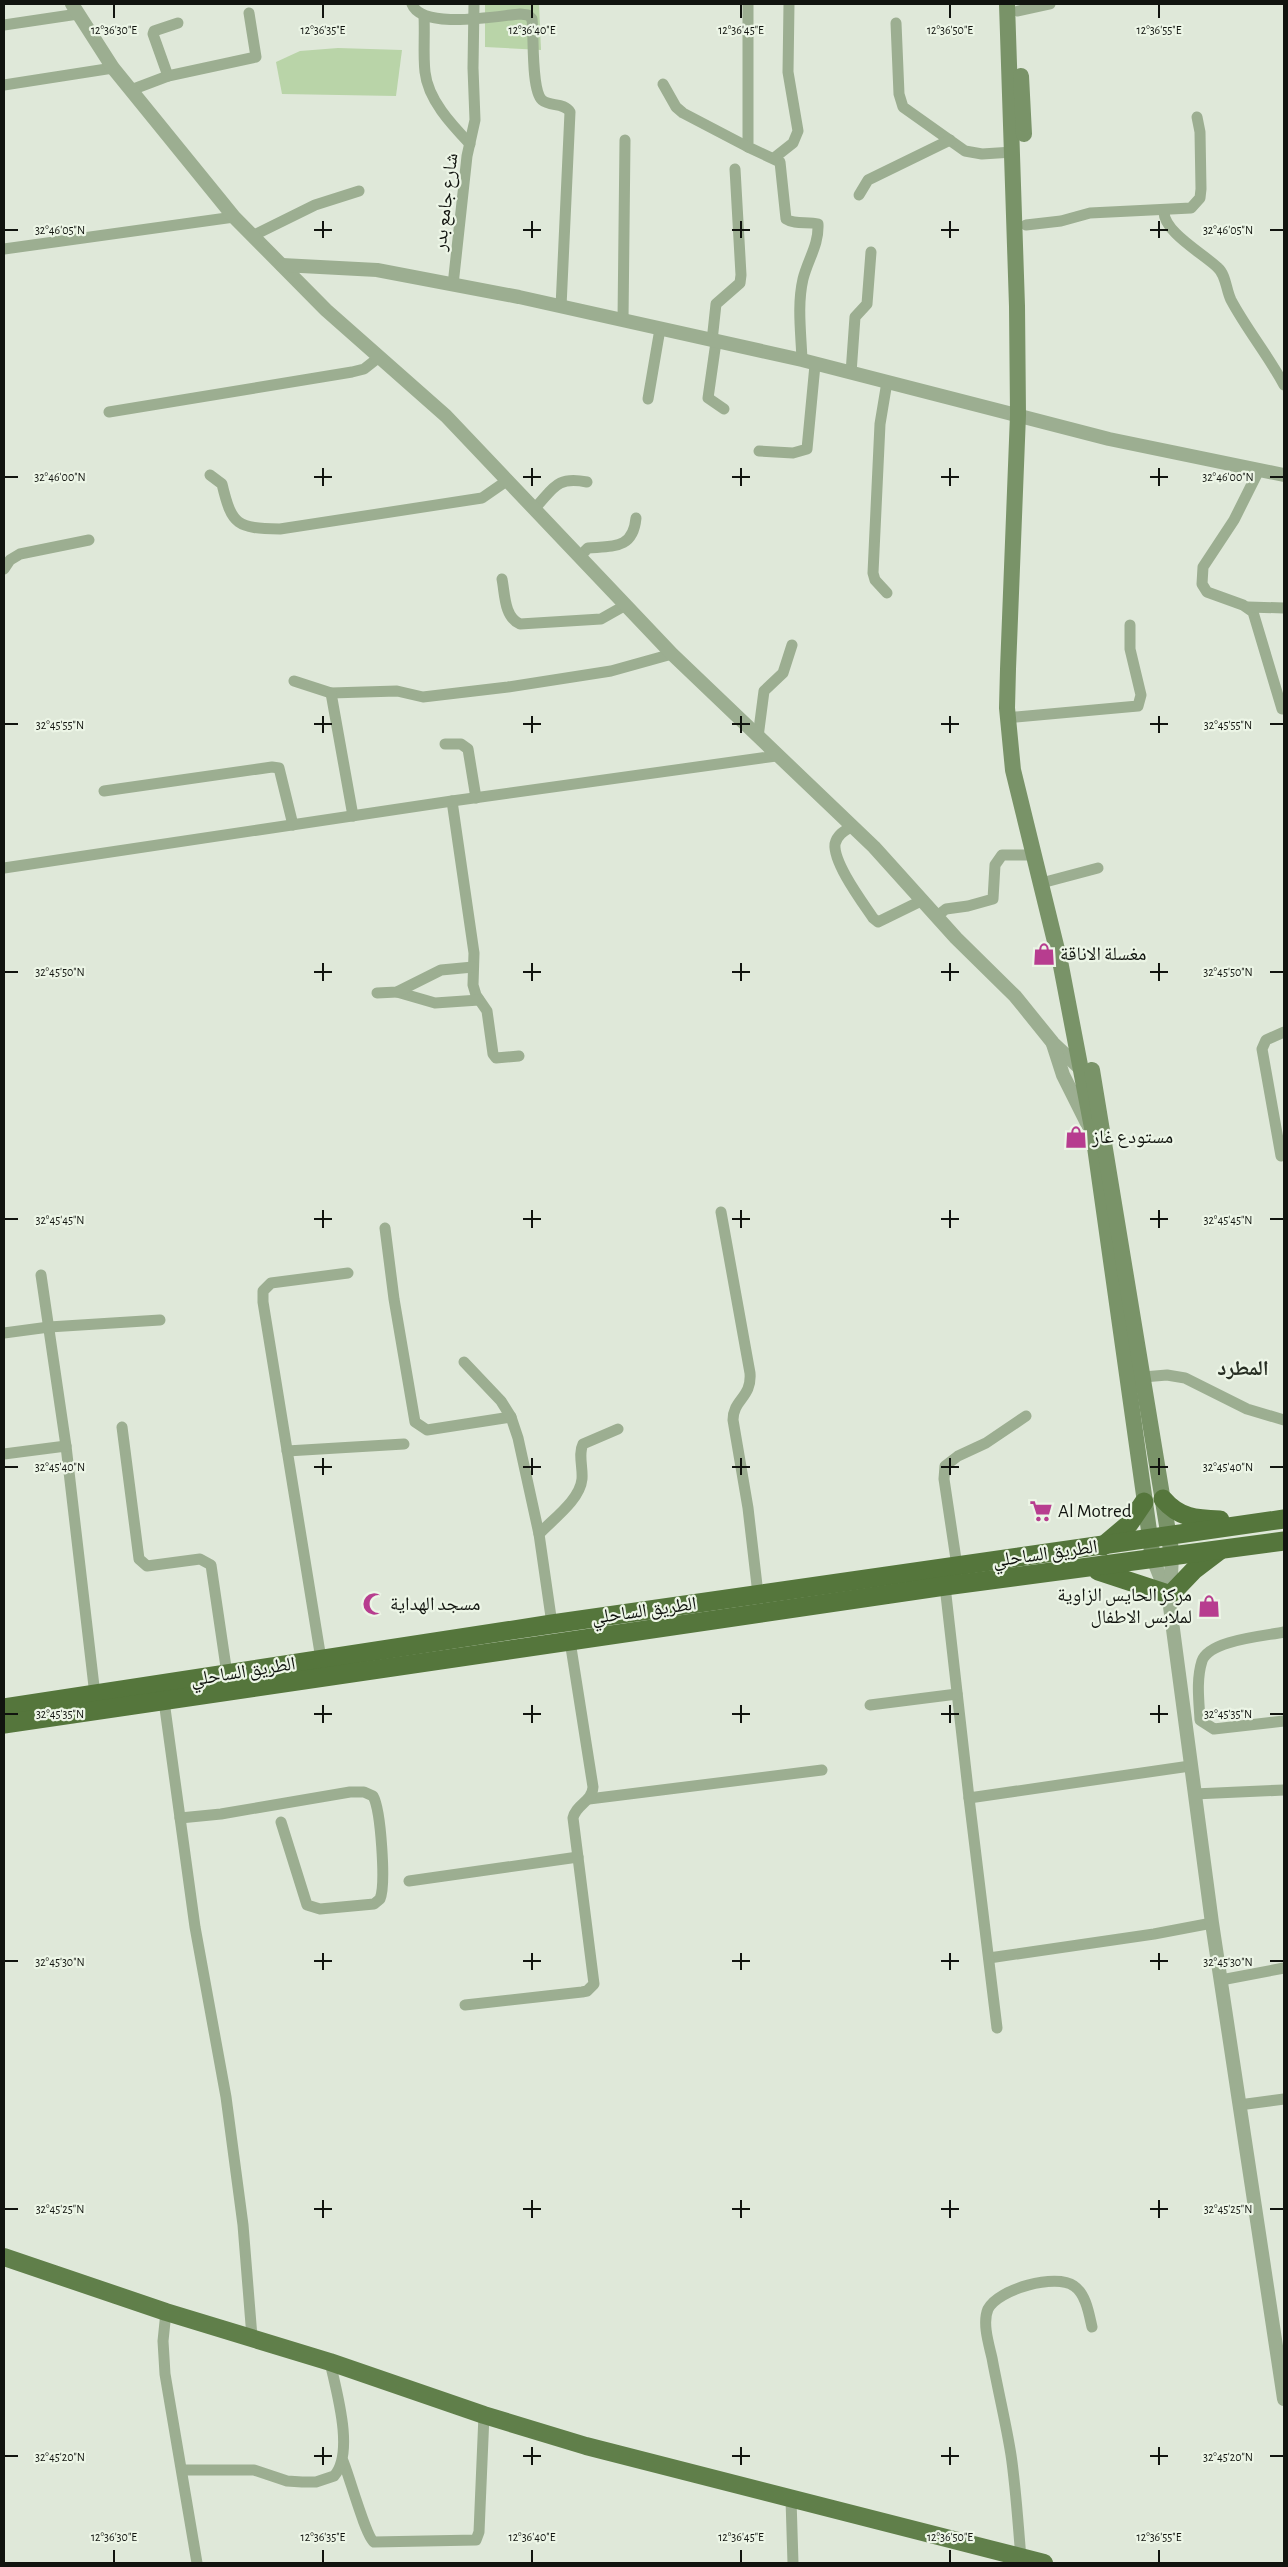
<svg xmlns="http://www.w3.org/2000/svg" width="1288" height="2567" viewBox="0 0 1288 2567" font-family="'Alegreya Sans','Noto Naskh Arabic',sans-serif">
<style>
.green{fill:#b9d4a8}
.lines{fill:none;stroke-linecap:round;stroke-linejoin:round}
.minor{stroke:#9cae91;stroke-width:11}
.tertiary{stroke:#9cae91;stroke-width:14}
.secondary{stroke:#799368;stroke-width:16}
.primary{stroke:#607f4a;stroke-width:18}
.trunk{stroke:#55763c;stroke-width:19}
.ticks{fill:none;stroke:#11140f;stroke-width:2}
.labels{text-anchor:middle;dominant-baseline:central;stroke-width:4.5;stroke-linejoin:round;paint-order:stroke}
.street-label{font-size:19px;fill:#11140f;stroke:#ecf5e6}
.poi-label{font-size:19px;fill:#11140f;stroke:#ecf5e6;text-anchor:start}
.quarter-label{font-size:21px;font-weight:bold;fill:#272e23;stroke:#ecf5e6}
.ticks-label{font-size:12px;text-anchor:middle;fill:#11140f;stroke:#ecf5e6;stroke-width:4.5;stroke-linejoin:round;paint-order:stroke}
</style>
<rect width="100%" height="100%" fill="#dfe8d9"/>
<g class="green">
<path d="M485,4H539L541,50L485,47Z"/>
<path d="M338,48L402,50L396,96L282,94L276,62L300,51Z"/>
</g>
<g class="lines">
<g class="minor">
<path d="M412,4C422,30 496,16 520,14L528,15L532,19C534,35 531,90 542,100C550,107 564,102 570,112L561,307"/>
<path d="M748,4V147L780,162L786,219C795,225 808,221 818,224C819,245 808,259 803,279C797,305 801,333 802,360"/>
<path d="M1018,11L1050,4"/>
<path d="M424,16C425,35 423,54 425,72C428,100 452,125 470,144"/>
<path d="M896,23L899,94L903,107L965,151L982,154L1013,152"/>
<path d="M4,25L78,14"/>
<path d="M168,76L153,34L154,31L178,23"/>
<path d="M663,84L676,107L683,113L748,147"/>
<path d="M4,85L113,68"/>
<path d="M131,90L168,76L256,57L249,13"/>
<path d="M774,158L793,143L798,131L788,72L789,4"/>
<path d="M859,195L868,180L950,140"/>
<path d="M1164,211C1163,232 1204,254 1218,268C1226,275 1226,290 1231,300C1247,330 1268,355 1284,385"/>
<path d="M1026,225L1061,221L1090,213L1191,208L1200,198L1201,189L1200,132L1197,117"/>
<path d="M252,236L315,205L359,191"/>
<path d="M4,249L234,217"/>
<path d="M453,285L467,156L475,120L473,68L474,4"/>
<path d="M623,321L625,140"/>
<path d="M712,341L716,304L740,283L741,275L735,169"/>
<path d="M716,342L708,398L724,409"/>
<path d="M851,373L855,317L867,304L871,252"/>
<path d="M648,399L660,329"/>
<path d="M109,412L352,372L364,369L378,358"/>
<path d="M759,451L793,453L807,449L815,365"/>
<path d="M1259,470L1234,520L1203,567L1202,584L1207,592L1243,605L1253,612L1282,709"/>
<path d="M210,475L222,484C232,526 237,528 280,529L482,498L508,480"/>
<path d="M535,508C554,488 556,476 587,482"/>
<path d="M580,556L588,548C614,546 633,549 636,518"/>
<path d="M4,569L10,560L20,554L89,540"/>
<path d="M502,579C505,594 504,617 520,624L601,619L624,606"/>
<path d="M887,593L875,580L873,573L880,424L887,382"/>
<path d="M1248,607L1284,608"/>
<path d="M294,681L331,693L397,691L423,697L508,687L611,671L672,654"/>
<path d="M331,693L353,816"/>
<path d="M1016,717L1138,706L1141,695L1130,649V625"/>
<path d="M758,737L764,691L783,673L792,645"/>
<path d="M445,744H461L468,749L476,798"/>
<path d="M104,791L272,767L279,768L293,825"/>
<path d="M452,801L474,953L473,985L476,995L487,1011L493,1054L496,1058L519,1056"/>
<path d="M851,827C844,831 837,835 835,844C833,863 863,903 873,918L878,922L923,900"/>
<path d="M4,868L452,801L776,756"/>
<path d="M1049,881L1098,868"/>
<path d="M937,916L946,909L968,906L993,899L995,865L1002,855H1033"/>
<path d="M397,992L435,1003L479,1000"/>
<path d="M377,993L397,992L441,970L473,967"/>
<path d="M1281,1156L1262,1049L1266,1040L1284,1032"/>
<path d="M721,1212L750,1373C752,1398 733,1399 733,1420L748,1508L758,1594"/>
<path d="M385,1228L394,1299L415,1422L427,1430L511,1417"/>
<path d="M41,1275L66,1446L95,1695"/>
<path d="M4,1333L49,1327L160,1320"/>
<path d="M464,1362L501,1401L511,1417L518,1438L539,1534L552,1624"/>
<path d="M1143,1377L1167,1375L1185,1378L1247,1409L1284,1420"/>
<path d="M122,1427L139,1559L147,1566L200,1559L211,1565L227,1674"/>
<path d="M287,1451L404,1444"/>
<path d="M4,1454L66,1446"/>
<path d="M539,1534C553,1519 580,1500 582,1479C583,1467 578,1454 583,1444L618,1429"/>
<path d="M957,1566L944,1479L945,1466L958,1456L986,1443L1026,1416"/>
<path d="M945,1586L969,1798"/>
<path d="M1284,1632C1265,1636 1209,1640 1202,1661C1196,1680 1199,1701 1200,1720L1214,1729L1284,1721"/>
<path d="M321,1659L263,1302V1291L271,1283L348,1273"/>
<path d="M164,1701L195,1927L226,2097L243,2225L252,2337"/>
<path d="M870,1705L957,1694"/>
<path d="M1194,1794L1284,1790"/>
<path d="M589,1799L822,1770"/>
<path d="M180,1818L221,1814L350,1792H364L373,1796C381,1810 386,1885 380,1899L374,1904L320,1909L307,1905L281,1822"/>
<path d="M409,1881L578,1857"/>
<path d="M989,1958L1154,1934L1212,1923"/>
<path d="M1221,1980L1284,1968"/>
<path d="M465,2005L582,1992L587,1991L594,1984L573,1818C576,1804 592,1802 593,1787L570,1641"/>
<path d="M997,2028L969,1798L1190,1766"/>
<path d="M1239,2105L1284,2099"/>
<path d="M166,2312L163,2341L165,2374L197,2563"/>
<path d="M343,2461C349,2475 366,2537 374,2542L476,2540L479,2532L484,2415"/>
<path d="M182,2470H254L287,2481L302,2482H316L334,2476C355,2453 336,2390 330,2362"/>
<path d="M791,2499L793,2563"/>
<path d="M1021,2558C1018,2524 1016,2489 1011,2455C1006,2423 998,2391 992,2358C989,2345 982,2323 988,2309C998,2289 1056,2273 1074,2286C1086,2294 1089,2314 1092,2327"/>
</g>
<g class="tertiary">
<path d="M72,4L113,68L234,217L326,310L446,416L672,654L874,847L956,938L1015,996L1053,1043L1085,1073"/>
<path d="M282,265L377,270L519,297L802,360L1109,439L1284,475"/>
<path d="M1053,1044L1063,1075L1088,1125"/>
<path d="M1153,1559L1169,1599L1212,1923L1284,2399"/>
<path d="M1170,1596L1172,1556"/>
</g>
<g class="secondary">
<path d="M1007,4L1017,306L1018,415L1008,669L1007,708L1013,770L1061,966L1093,1133L1153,1559"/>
<path d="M1021,76L1024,134"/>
<path d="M1092,1070L1172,1556"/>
</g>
<path class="primary" d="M4,2257L166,2312L330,2362L484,2415L586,2446L1044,2563"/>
<g class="trunk">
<path d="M1163,1499C1179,1518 1196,1519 1220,1520"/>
<path d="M1103,1546L1129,1524L1144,1502"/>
<path d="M1098,1571L1165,1593"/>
<path d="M1172,1593L1194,1570L1219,1551"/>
<path d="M4,1708L552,1624L1284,1519"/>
<path d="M4,1724L945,1586L1284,1541"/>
</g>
</g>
<path class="ticks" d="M114,5V18M323,5V18M532,5V18M741,5V18M950,5V18M1159,5V18M323,221V238M532,221V238M741,221V238M950,221V238M1159,221V238M5,230H18M314,230H332M523,230H541M732,230H750M941,230H959M1150,230H1168M1270,230H1283M323,468V486M532,468V486M741,468V486M950,468V486M1159,468V486M5,477H18M314,477H332M523,477H541M732,477H750M941,477H959M1150,477H1168M1270,477H1283M323,716V733M532,716V733M741,716V733M950,716V733M1159,716V733M5,724H18M314,724H332M523,724H541M732,724H750M941,724H959M1150,724H1168M1270,724H1283M323,963V981M532,963V981M741,963V981M950,963V981M1159,963V981M5,972H18M314,972H332M523,972H541M732,972H750M941,972H959M1150,972H1168M1270,972H1283M323,1210V1228M532,1210V1228M741,1210V1228M950,1210V1228M1159,1210V1228M5,1219H18M314,1219H332M523,1219H541M732,1219H750M941,1219H959M1150,1219H1168M1270,1219H1283M323,1458V1475M532,1458V1475M741,1458V1475M950,1458V1475M1159,1458V1475M5,1467H18M314,1467H332M523,1467H541M732,1467H750M941,1467H959M1150,1467H1168M1270,1467H1283M323,1705V1723M532,1705V1723M741,1705V1723M950,1705V1723M1159,1705V1723M5,1714H18M314,1714H332M523,1714H541M732,1714H750M941,1714H959M1150,1714H1168M1270,1714H1283M323,1953V1970M532,1953V1970M741,1953V1970M950,1953V1970M1159,1953V1970M5,1961H18M314,1961H332M523,1961H541M732,1961H750M941,1961H959M1150,1961H1168M1270,1961H1283M323,2200V2218M532,2200V2218M741,2200V2218M950,2200V2218M1159,2200V2218M5,2209H18M314,2209H332M523,2209H541M732,2209H750M941,2209H959M1150,2209H1168M1270,2209H1283M323,2447V2465M532,2447V2465M741,2447V2465M950,2447V2465M1159,2447V2465M5,2456H18M314,2456H332M523,2456H541M732,2456H750M941,2456H959M1150,2456H1168M1270,2456H1283M114,2550V2562M323,2550V2562M532,2550V2562M741,2550V2562M950,2550V2562M1159,2550V2562"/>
<defs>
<symbol id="shop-bare" viewBox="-9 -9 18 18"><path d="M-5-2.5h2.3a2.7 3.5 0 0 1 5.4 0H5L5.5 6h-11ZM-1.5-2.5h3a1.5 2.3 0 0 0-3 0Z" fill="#b73d8f" stroke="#ecf5e6" stroke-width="2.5" paint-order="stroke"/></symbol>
<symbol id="supermarket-bare" viewBox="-9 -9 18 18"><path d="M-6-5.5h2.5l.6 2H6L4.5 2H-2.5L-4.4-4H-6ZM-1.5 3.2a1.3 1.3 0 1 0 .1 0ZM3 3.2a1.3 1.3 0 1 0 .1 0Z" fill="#b73d8f" stroke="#ecf5e6" stroke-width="2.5" paint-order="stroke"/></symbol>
<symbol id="mosque-bare" viewBox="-9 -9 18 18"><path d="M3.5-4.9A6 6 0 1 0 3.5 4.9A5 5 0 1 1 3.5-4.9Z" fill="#b73d8f" stroke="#ecf5e6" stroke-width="2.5" paint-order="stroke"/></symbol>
</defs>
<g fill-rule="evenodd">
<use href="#shop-bare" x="1028" y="938" width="32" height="32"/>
<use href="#shop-bare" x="1060" y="1121" width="32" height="32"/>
<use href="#supermarket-bare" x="1025" y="1495" width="32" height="32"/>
<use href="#mosque-bare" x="358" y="1588" width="32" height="32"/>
<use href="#shop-bare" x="1193" y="1590" width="32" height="32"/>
</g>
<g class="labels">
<g class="street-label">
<text transform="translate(446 202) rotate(-83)">شارع جامع بدر</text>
<text transform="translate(1045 1554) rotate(-8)">الطريق الساحلي</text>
<text transform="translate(644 1611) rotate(-8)">الطريق الساحلي</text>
<text transform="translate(243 1672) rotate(-9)">الطريق الساحلي</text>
</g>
<g class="poi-label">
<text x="1060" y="954">مغسلة الاناقة</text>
<text x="1092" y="1137">مستودع غاز</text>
<text x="1058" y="1511">Al Motred</text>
<text x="1192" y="1595" text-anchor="end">مركز الحايس الزاوية<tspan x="1192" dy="22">لملابس الاطفال</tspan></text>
<text x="390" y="1604">مسجد الهداية</text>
</g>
<g class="quarter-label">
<text x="1243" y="1368">المطرد</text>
</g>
</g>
<g class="ticks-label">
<text x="114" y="34">12°36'30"E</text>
<text x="323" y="34">12°36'35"E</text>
<text x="532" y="34">12°36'40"E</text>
<text x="741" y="34">12°36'45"E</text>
<text x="950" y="34">12°36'50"E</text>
<text x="1159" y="34">12°36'55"E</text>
<text x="60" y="234">32°46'05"N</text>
<text x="1228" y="234">32°46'05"N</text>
<text x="60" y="481">32°46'00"N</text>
<text x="1228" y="481">32°46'00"N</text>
<text x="60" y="729">32°45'55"N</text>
<text x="1228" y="729">32°45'55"N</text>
<text x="60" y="976">32°45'50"N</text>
<text x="1228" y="976">32°45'50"N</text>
<text x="60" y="1224">32°45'45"N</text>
<text x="1228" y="1224">32°45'45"N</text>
<text x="60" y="1471">32°45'40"N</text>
<text x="1228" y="1471">32°45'40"N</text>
<text x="60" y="1718">32°45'35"N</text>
<text x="1228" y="1718">32°45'35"N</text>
<text x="60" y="1966">32°45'30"N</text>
<text x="1228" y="1966">32°45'30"N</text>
<text x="60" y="2213">32°45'25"N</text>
<text x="1228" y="2213">32°45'25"N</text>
<text x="60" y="2461">32°45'20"N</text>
<text x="1228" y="2461">32°45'20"N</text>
<text x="114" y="2541">12°36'30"E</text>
<text x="323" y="2541">12°36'35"E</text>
<text x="532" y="2541">12°36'40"E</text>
<text x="741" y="2541">12°36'45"E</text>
<text x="950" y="2541">12°36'50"E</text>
<text x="1159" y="2541">12°36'55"E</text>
</g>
<rect width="1288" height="2567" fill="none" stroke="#11140f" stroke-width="10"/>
</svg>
